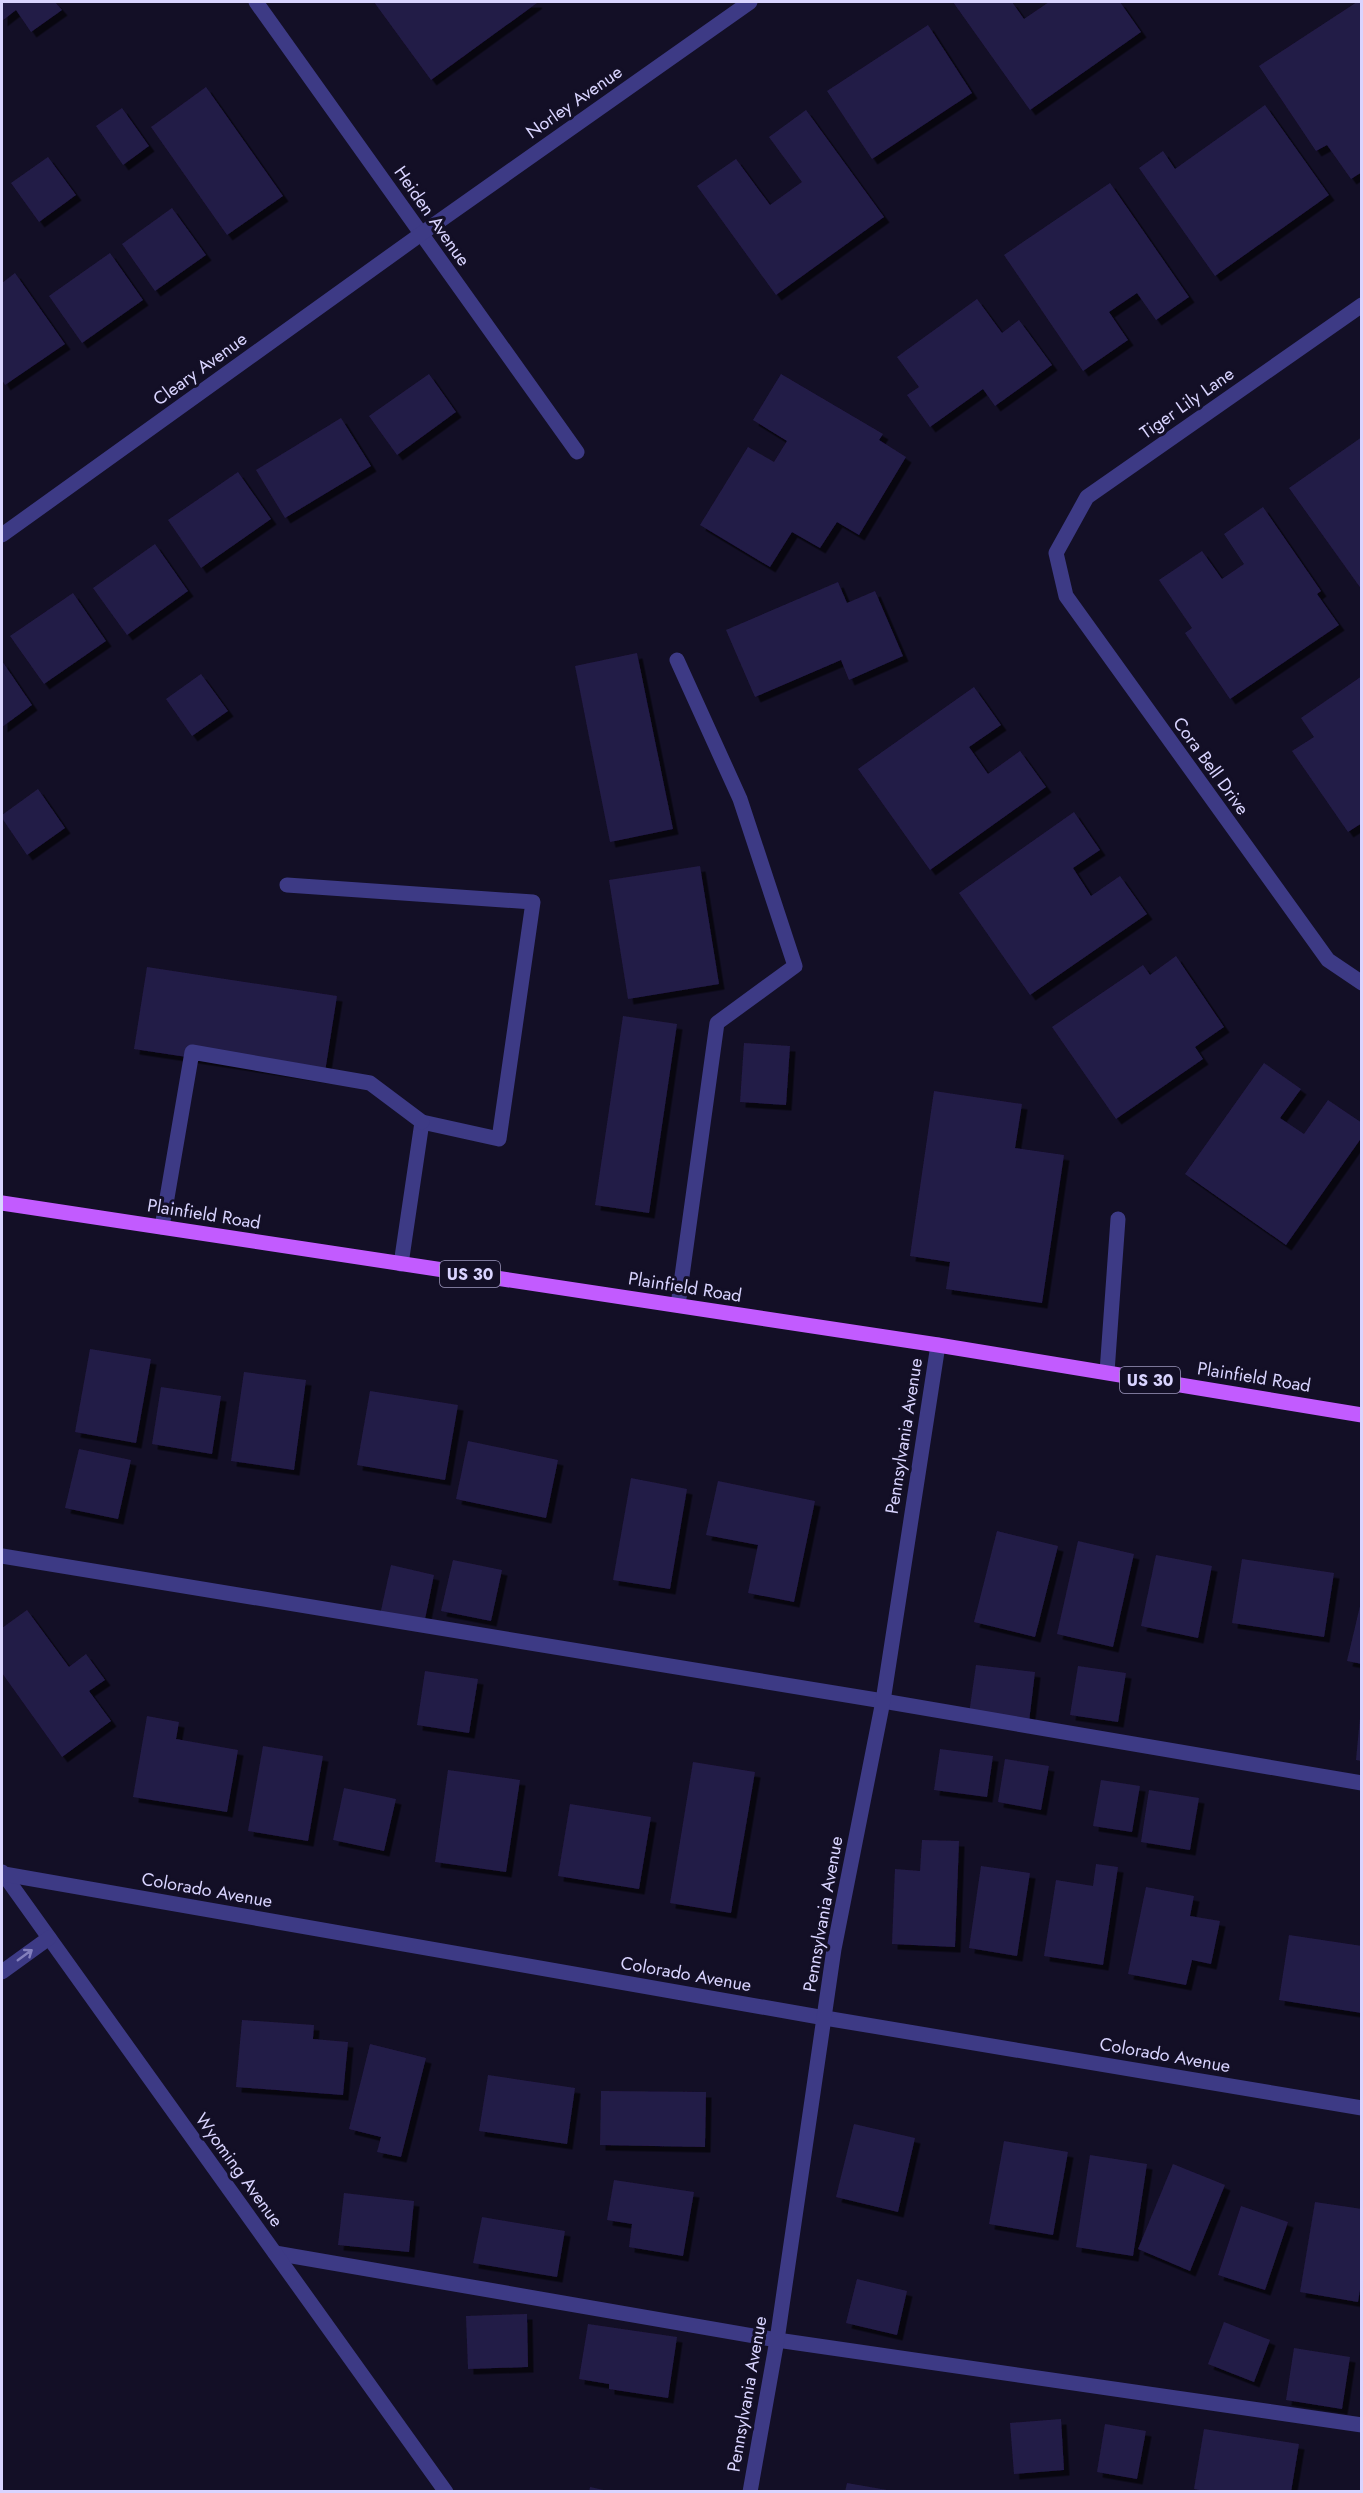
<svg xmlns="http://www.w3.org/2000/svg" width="1363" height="2493" viewBox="0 0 1363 2493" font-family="Jost,sans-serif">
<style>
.building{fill:#241b47;filter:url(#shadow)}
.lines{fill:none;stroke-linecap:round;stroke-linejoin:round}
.lane{stroke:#3d3a85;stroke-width:15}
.street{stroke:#3d3a85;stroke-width:15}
.primary{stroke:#c25bff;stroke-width:15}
.oneway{stroke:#837fbc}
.labels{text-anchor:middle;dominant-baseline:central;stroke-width:6;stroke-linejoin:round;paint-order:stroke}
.shield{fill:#130f26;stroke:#9e99be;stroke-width:1.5}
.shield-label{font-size:16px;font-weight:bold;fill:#d9d4ff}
.street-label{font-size:18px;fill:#d9d4ff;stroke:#130f26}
</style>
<defs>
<filter id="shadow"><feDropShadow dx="5.5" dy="5.5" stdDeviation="0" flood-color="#0009"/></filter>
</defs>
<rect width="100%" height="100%" fill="#130f26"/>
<g class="building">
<path d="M2,2H55L62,10L31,32L16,10L2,21Z"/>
<path d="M374,2H536L537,3L431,80Z"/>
<path d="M953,2H1012L1024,19L1049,2H1120L1141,32L1030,110Z"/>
<path d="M1357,2H1362V172L1351,179L1327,145L1316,151L1259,66Z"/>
<path d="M928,25L972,93L872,159L827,91Z"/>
<path d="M206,87L283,196L227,235L151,127Z"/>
<path d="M1265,105L1329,195L1215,276L1139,168L1163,151L1175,169Z"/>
<path d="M122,108L149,146L123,165L96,126Z"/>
<path d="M806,110L884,217L776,295L697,186L736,159L770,205L802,182L769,137Z"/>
<path d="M48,157L76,195L39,222L11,183Z"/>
<path d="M1110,183L1189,297L1156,320L1137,293L1109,312L1128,340L1083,371L1004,255Z"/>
<path d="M172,208L206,255L155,291L122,244Z"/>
<path d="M110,253L143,300L82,343L49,296Z"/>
<path d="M15,273L65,344L5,385L2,380V283Z"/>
<path d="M977,299L1002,333L1019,320L1052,365L995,406L983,389L930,427L907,395L919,387L897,357Z"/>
<path d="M429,374L456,412L397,455L369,416Z"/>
<path d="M781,374L883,434L879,440L906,457L859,535L837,522L820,548L792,532L770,567L700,525L748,447L774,462L787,441L753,420Z"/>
<path d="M341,418L371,466L285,518L256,470Z"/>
<path d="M1362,437V590L1289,488Z"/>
<path d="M238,472L271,519L201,568L168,520Z"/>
<path d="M1263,507L1321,591L1317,594L1339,625L1230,699L1185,633L1192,628L1159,580L1202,551L1222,579L1244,564L1224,534Z"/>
<path d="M155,544L188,591L127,635L93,588Z"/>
<path d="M838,582L847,603L875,591L903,656L849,680L841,660L755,697L726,630Z"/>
<path d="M73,593L106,641L44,684L10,636Z"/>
<path d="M637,653L673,829L610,842L575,666Z"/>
<path d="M2,661L32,705L2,727Z"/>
<path d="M201,674L228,711L192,736L166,699Z"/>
<path d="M1362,676V823L1348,832L1292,751L1314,737L1301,718Z"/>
<path d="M974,687L1001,725L969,747L988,774L1020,751L1046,787L930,870L858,769Z"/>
<path d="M38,789L65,828L27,855L2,818V815Z"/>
<path d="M1074,812L1100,850L1073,868L1091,896L1120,876L1147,914L1030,995L959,893Z"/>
<path d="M700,866L719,984L628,999L609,880Z"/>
<path d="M1176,956L1224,1027L1195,1047L1203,1059L1116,1119L1052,1027L1143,965L1150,975Z"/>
<path d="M147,967L337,996L324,1078L134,1049Z"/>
<path d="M623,1016L677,1024L649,1213L595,1205Z"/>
<path d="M744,1043L790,1046L786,1105L740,1102Z"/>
<path d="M1264,1063L1301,1089L1280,1118L1304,1134L1328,1100L1362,1123V1137L1286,1245L1185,1174Z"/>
<path d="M934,1091L1022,1104L1015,1148L1064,1155L1042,1303L946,1289L950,1262L910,1256Z"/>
<path d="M90,1349L151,1359L136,1443L75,1432Z"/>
<path d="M244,1372L306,1380L294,1470L231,1461Z"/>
<path d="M161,1387L221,1396L212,1454L152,1444Z"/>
<path d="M370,1391L458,1405L445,1480L357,1465Z"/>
<path d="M468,1441L558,1460L546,1518L456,1499Z"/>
<path d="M79,1449L131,1460L118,1519L65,1508Z"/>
<path d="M631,1478L687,1489L670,1589L613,1580Z"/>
<path d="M718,1481L815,1501L794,1602L748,1593L758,1545L706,1535Z"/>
<path d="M997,1531L1058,1546L1035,1637L974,1622Z"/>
<path d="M1078,1541L1134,1554L1113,1647L1057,1634Z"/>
<path d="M1156,1555L1212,1566L1198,1638L1141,1626Z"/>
<path d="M1242,1559L1334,1573L1324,1637L1232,1623Z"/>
<path d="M453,1560L502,1570L491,1621L441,1611Z"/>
<path d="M391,1565L434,1575L424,1624L380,1615Z"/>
<path d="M1361,1602H1362V1664L1347,1661Z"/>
<path d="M27,1610L69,1667L86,1654L105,1680L89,1691L111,1721L62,1757L2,1673V1628Z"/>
<path d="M976,1665L1035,1672L1029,1722L969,1714Z"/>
<path d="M1078,1666L1126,1673L1118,1722L1070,1715Z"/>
<path d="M425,1671L478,1679L469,1733L417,1725Z"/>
<path d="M147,1716L179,1722L176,1739L238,1750L227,1812L133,1797Z"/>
<path d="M1360,1718H1362V1761L1356,1760Z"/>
<path d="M263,1746L323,1756L308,1841L248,1831Z"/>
<path d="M940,1749L993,1756L987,1797L934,1790Z"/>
<path d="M1005,1759L1049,1766L1041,1810L998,1802Z"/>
<path d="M693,1762L755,1772L731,1913L670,1903Z"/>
<path d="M448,1770L520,1780L506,1872L435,1862Z"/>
<path d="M1101,1780L1140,1786L1132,1832L1093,1826Z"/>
<path d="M344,1788L396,1799L384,1851L333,1840Z"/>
<path d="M1149,1790L1199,1798L1190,1850L1141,1842Z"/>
<path d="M570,1804L651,1817L639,1889L558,1876Z"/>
<path d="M922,1840L959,1841L955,1947L892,1944L895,1869L920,1871Z"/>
<path d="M1096,1864L1118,1867L1103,1965L1044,1956L1056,1880L1093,1886Z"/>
<path d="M981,1866L1030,1873L1017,1956L969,1948Z"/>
<path d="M1146,1887L1194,1896L1190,1916L1220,1921L1211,1964L1192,1960L1186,1985L1128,1974Z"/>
<path d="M1289,1935L1362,1946V2013L1279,2000Z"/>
<path d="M242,2020L314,2025L313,2039L348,2042L343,2095L236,2087Z"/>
<path d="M370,2044L426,2058L401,2157L377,2152L381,2137L349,2129Z"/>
<path d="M488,2075L575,2088L567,2144L479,2131Z"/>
<path d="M601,2091L706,2092L705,2147L600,2145Z"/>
<path d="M854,2124L915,2138L898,2212L836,2197Z"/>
<path d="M1004,2141L1068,2152L1053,2235L989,2224Z"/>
<path d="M1090,2155L1147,2164L1133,2256L1076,2247Z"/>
<path d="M1173,2164L1225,2185L1190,2271L1138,2249Z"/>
<path d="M614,2180L694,2192L683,2256L629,2247L632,2224L607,2220Z"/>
<path d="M344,2193L414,2201L409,2252L338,2245Z"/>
<path d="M1315,2202L1362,2209V2277L1358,2302L1300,2292Z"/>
<path d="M1241,2206L1288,2222L1265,2290L1218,2275Z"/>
<path d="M482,2217L565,2231L557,2277L473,2263Z"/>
<path d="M857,2279L907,2291L897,2335L846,2323Z"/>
<path d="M527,2314L528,2367L468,2369L466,2316Z"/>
<path d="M1224,2322L1270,2340L1254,2382L1208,2364Z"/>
<path d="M588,2324L677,2337L668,2398L609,2389V2384L579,2379Z"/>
<path d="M1294,2348L1350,2357L1342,2409L1286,2400Z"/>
<path d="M1061,2419L1064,2470L1014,2474L1010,2423Z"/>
<path d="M1105,2424L1146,2431L1137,2479L1097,2472Z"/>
<path d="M1204,2429L1299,2444L1291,2492H1209L1194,2489Z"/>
<path d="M847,2483L887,2490V2492H845Z"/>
<path d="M590,2487L608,2491L607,2492H589Z"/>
</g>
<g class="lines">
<g class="lane">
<path d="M677,660L740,799L795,966L717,1023L678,1305"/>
<path d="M287,885L533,902L499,1139L422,1122L401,1264"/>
<path d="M162,1227L192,1052L370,1083L422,1122"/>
<path d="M1107,1372L1118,1219"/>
<path d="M2,1556L883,1701L1362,1783"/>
<path d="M275,2253L777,2340L1362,2425"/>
</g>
<g class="street">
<path d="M256,2L577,452"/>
<path d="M1362,305L1087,497L1056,553L1066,596L1328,960L1362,983"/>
<path d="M2,535L421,234L750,2"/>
<path d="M2,1872L446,2492"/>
<path d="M2,1876L4,1874L825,2018L1362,2108"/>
<path d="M2,1972L49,1938"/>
<path d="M750,2492L777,2340L834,1949L883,1701L938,1345"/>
</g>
<path class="primary" d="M2,1203L938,1345L1362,1415"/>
</g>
<defs><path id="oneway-shaft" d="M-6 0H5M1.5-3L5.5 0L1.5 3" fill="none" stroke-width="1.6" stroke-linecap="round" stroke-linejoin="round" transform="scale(1.5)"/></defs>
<use class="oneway" href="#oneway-shaft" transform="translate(25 1955) rotate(-36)"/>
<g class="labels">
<g class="shield">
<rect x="440" y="1261" width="60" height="26" rx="4.5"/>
<rect x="1120" y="1367" width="60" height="26" rx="4.5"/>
</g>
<g class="shield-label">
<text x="470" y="1274">US 30</text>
<text x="1150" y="1380">US 30</text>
</g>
<g class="street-label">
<text transform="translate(574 102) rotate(-35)">Norley Avenue</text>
<text transform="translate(432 216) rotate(55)">Heiden Avenue</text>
<text transform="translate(200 369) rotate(-36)">Cleary Avenue</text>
<text transform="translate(1187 403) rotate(-35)">Tiger Lily Lane</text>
<text transform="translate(1211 766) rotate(54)">Cora Bell Drive</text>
<text transform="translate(204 1214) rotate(9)">Plainfield Road</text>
<text transform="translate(685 1287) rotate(9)">Plainfield Road</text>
<text transform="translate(1254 1377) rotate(9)">Plainfield Road</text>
<text transform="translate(904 1436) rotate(-81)">Pennsylvania Avenue</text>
<text transform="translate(207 1890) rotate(10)">Colorado Avenue</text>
<text transform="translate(823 1914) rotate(-80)">Pennsylvania Avenue</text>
<text transform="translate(686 1974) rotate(10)">Colorado Avenue</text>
<text transform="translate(1165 2055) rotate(10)">Colorado Avenue</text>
<text transform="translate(239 2170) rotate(54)">Wyoming Avenue</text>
<text transform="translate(747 2394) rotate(-80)">Pennsylvania Avenue</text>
</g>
</g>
<rect width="1363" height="2493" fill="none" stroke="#d9d4ff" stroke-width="6"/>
</svg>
